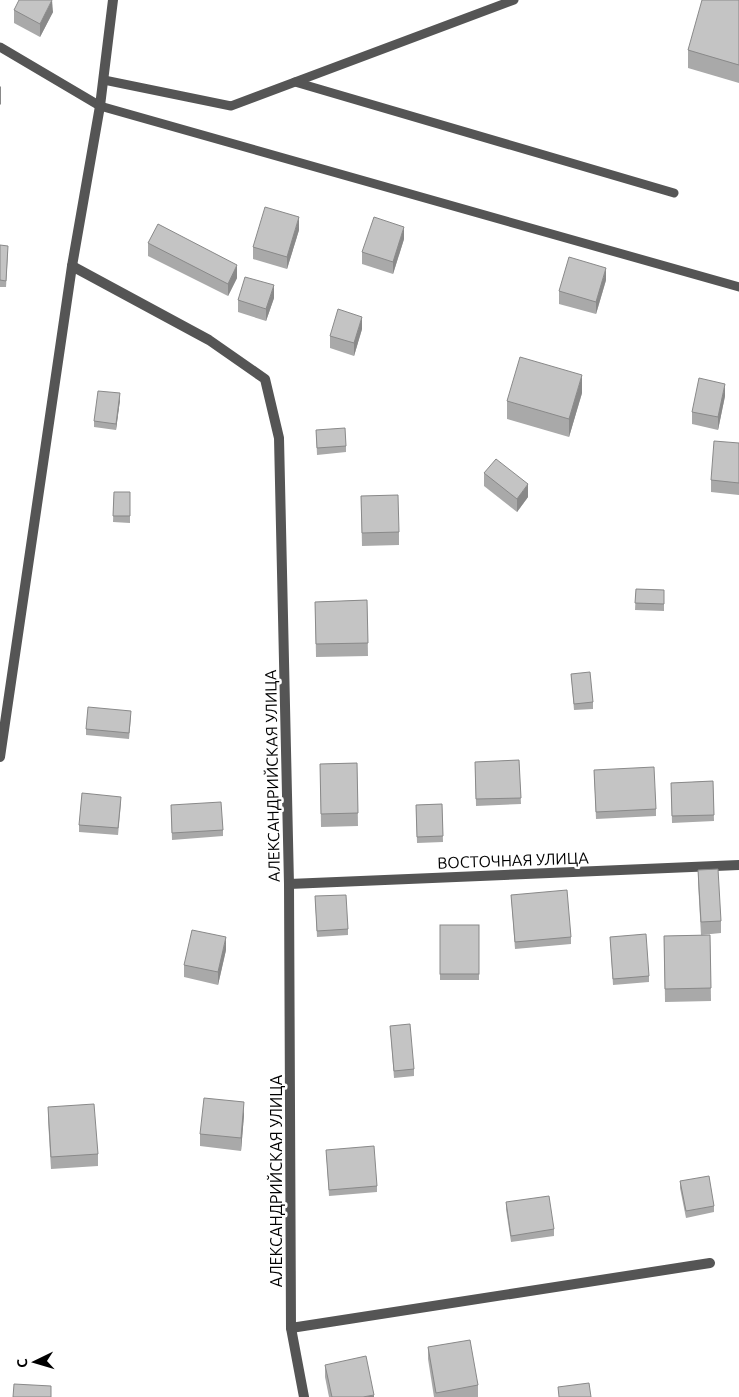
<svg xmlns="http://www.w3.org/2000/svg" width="739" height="1397" viewBox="0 0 739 1397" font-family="Ubuntu,sans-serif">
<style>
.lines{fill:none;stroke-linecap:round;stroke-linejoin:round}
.service{stroke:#555;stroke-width:9}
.minor{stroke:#555;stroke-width:10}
.wall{fill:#a9a9a9}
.shaded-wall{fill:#898989}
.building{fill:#c4c4c4;stroke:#898989}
.labels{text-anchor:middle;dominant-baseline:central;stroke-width:5;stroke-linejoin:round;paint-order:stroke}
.street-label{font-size:16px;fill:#000;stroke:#fff}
</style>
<rect width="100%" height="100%" fill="#fff"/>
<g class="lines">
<g class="service">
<path d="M0,47L100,106L739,287"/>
<path d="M104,80L231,106L514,0"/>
<path d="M295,82L674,193"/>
</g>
<g class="minor">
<path d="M72,266L209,340L265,379L279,438L289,884L291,1328L304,1397"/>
<path d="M0,757L72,266L100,106L113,0"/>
<path d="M289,884L739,865"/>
<path d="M291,1328L710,1263"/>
</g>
</g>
<g class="wall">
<path d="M739,0V83L688,68V50Z"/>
<path d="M14,10L53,12L40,37L14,23Z"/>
<path d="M299,230L287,269L253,259V247Z"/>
<path d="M404,239L393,274L362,264V252Z"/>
<path d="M148,243L237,278L228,296L148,256Z"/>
<path d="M0,245L8,252L6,287H0Z"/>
<path d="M606,280L596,314L559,304V291Z"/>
<path d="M274,298L266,321L238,312V300Z"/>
<path d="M362,329L354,356L330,348V336Z"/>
<path d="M582,393L569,437L507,419V401Z"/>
<path d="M725,396L718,430L692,424V412Z"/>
<path d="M120,400L116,430L94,427V421Z"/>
<path d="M316,430L346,446V452L317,455Z"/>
<path d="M739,443V495L711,492V480Z"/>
<path d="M484,473L528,497L517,512L484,486Z"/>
<path d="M114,492H130V523L113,522Z"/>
<path d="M361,496L399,532V545L362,546Z"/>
<path d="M636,589L664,590V611L635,610Z"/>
<path d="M367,600L368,656L316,657L315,602Z"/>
<path d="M571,674L593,702V709L574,710Z"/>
<path d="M131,717L129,739L86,735V729Z"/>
<path d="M519,760L521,804L476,806L475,762Z"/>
<path d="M357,763L358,826L321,827L320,764Z"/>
<path d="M594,770L656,809V816L596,819Z"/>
<path d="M713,781L714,821L672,823L671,783Z"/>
<path d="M121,803L118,835L79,832V825Z"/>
<path d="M442,804L443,842L417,843L416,805Z"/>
<path d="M171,805L223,830V836L172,840Z"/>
<path d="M698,870L721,921V933L701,935L698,882Z"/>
<path d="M511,895L571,937V944L515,949Z"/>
<path d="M315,896L348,929V935L317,937Z"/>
<rect x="440" y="925" width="39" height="55"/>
<path d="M710,935L711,1001L665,1002L664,936Z"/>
<path d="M610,937L649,976V982L613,985Z"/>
<path d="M226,950L218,985L184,977V965Z"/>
<path d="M390,1026L414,1069V1076L394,1078Z"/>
<path d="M48,1107L98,1154V1166L51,1169L48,1120Z"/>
<path d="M244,1115L241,1151L200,1146V1134Z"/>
<path d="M326,1150L377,1186V1192L329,1196Z"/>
<path d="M680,1181L714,1206V1212L686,1218L680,1188Z"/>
<path d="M506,1202L554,1229V1236L511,1242L506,1209Z"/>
<path d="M428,1347L478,1385V1397H434L428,1359Z"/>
<path d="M325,1365L374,1397H329L325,1377Z"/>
</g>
<g class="shaded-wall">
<path d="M52,0L53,12L40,37V24Z"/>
<path d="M1,86V104L0,105V87Z"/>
<path d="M299,217V230L287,269V257Z"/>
<path d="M404,227V239L393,274V262Z"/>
<path d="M237,265V278L228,296V284Z"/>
<path d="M606,268V280L596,314V302Z"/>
<path d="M274,285V298L266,321V309Z"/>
<path d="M362,317V329L354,356V343Z"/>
<path d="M582,375V393L569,437V419Z"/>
<path d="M725,384V396L718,430V417Z"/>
<path d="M120,393V400L116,430V424Z"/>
<path d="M528,484V497L517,512V499Z"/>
<path d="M226,937V950L218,985V972Z"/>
<path d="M244,1102V1115L241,1151V1138Z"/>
<path d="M374,1395V1397H363Z"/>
</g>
<g class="building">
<path d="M19,0H52L40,24L14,10Z"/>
<path d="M702,0H739V65L688,50Z"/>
<path d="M265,207L299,217L287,257L253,247Z"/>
<path d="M374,217L404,227L393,262L362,252Z"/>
<path d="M158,224L237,265L228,284L148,243Z"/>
<path d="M0,245L8,246L6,281L0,280Z"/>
<path d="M569,257L606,268L596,302L559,291Z"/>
<path d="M245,277L274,285L266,309L238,300Z"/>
<path d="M338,309L362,317L354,343L330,336Z"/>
<path d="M520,357L582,375L569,419L507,401Z"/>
<path d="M699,378L725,384L718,417L692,412Z"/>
<path d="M98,391L120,393L116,424L94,421Z"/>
<path d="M345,428L346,446L317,448L316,430Z"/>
<path d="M714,441L739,443V483L711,480Z"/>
<path d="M496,459L528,484L517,499L484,473Z"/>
<path d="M114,492H130V516H113Z"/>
<path d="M398,495L399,532L362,533L361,496Z"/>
<path d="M636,589L664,590V604L635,603Z"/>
<path d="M367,600L368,643L316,644L315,602Z"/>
<path d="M590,672L593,702L574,704L571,674Z"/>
<path d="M88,707L131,711L129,733L86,729Z"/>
<path d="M519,760L521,798L476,799L475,762Z"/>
<path d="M357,763L358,813L321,814L320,764Z"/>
<path d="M654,767L656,809L596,812L594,770Z"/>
<path d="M713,781L714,815L672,816L671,783Z"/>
<path d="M82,793L121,797L118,828L79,825Z"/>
<path d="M221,802L223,830L172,833L171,805Z"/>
<path d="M442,804L443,836L417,837L416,805Z"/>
<path d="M718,869L721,921L701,922L698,870Z"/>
<path d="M567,890L571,937L515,942L511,895Z"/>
<path d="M346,895L348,929L317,931L315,896Z"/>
<rect x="440" y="925" width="39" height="49"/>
<path d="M192,930L226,937L218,972L184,965Z"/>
<path d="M646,934L649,976L613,979L610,937Z"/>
<path d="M710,935L711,988L665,989L664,936Z"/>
<path d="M410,1024L414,1069L394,1071L390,1026Z"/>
<path d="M204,1098L244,1102L241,1138L200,1134Z"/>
<path d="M94,1104L98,1154L51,1157L48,1107Z"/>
<path d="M374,1146L377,1186L329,1190L326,1150Z"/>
<path d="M709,1176L714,1206L686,1211L680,1181Z"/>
<path d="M549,1196L554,1229L511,1236L506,1202Z"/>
<path d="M470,1340L478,1385L436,1393L428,1347Z"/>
<path d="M366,1356L374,1395L363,1397H332L325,1365Z"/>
<path d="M589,1383L591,1397H559L558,1387Z"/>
<path d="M14,1384L51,1386V1397H13Z"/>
</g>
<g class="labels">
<g class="street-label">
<text transform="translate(272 776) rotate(-91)">АЛЕКСАНДРИЙСКАЯ УЛИЦА</text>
<text transform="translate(513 860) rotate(-2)">ВОСТОЧНАЯ УЛИЦА</text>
<text transform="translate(276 1181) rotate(-90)">АЛЕКСАНДРИЙСКАЯ УЛИЦА</text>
</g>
</g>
<g transform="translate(35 1362) rotate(265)" stroke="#ffffff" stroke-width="4" paint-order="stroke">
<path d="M0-4L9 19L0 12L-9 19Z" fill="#000000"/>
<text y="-8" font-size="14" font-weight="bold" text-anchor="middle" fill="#000000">С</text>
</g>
</svg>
